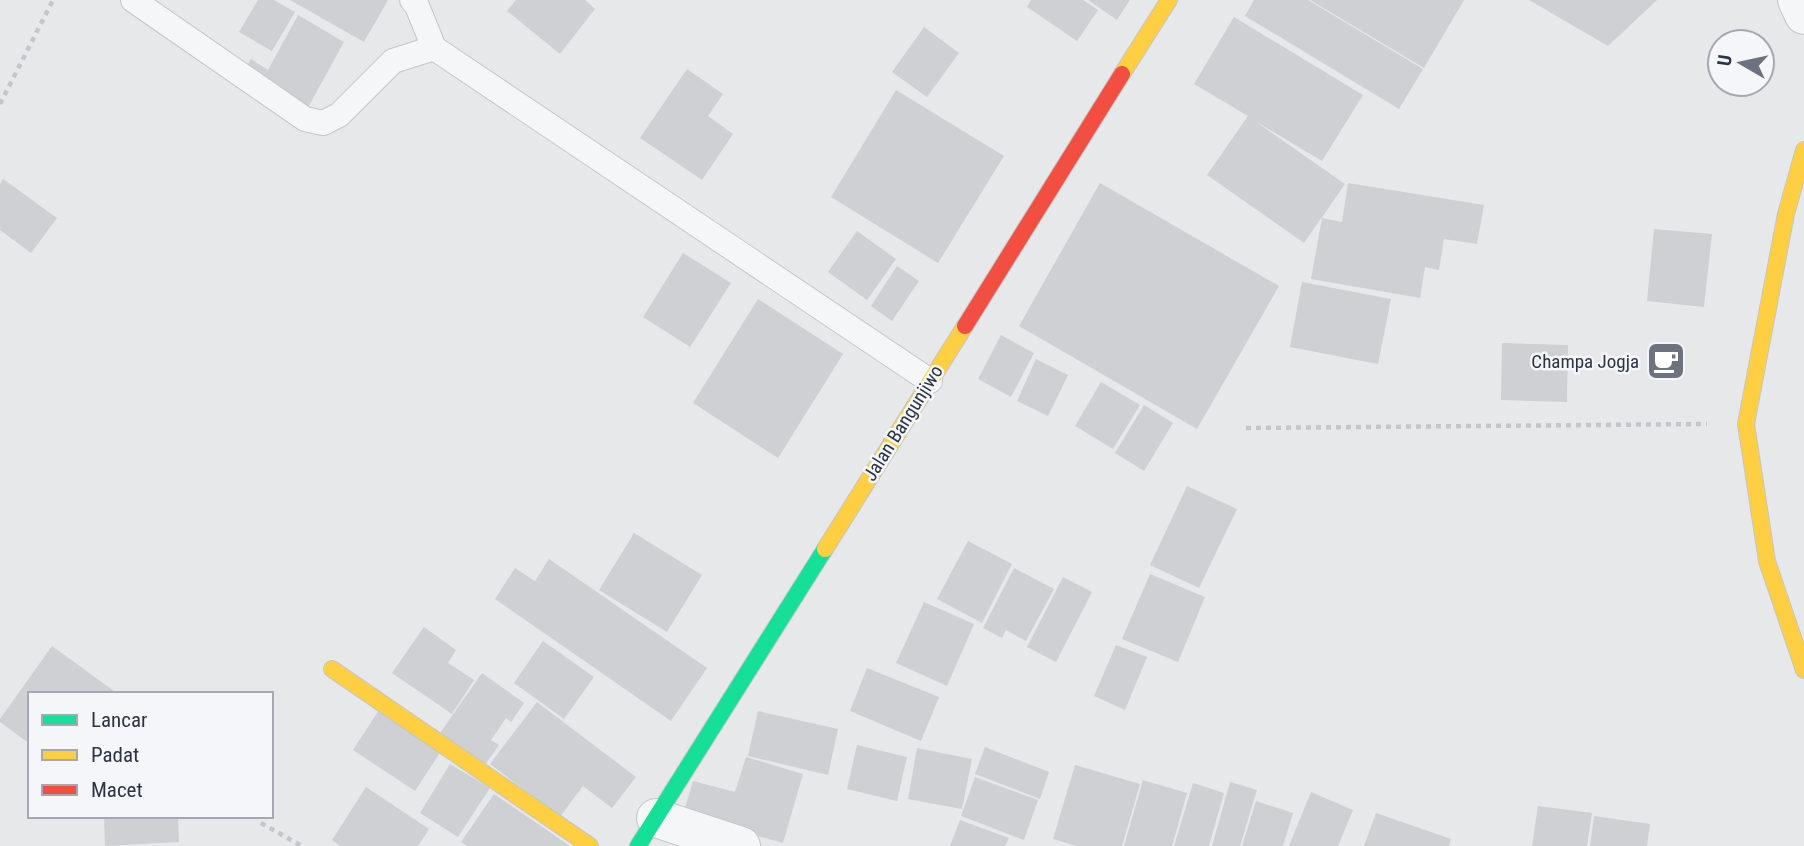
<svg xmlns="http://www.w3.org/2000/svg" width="1804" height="846" viewBox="0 0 1804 846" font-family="'Roboto Condensed',sans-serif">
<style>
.building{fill:#ced0d3}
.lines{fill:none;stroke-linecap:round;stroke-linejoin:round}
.lane-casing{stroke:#c4c6c8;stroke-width:26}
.street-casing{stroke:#c4c6c8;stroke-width:40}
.fast-casing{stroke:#c4c6c8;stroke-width:18}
.slow-casing{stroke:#c4c6c8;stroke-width:18}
.jam-casing{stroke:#c4c6c8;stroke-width:18}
.path{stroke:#c5c6ca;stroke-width:4.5;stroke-dasharray:5 5;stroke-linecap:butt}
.lane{stroke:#f5f6f7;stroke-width:24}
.street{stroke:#f5f6f7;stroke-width:38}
.fast{stroke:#16e098;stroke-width:16}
.slow{stroke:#ffcf43;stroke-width:16}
.jam{stroke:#f24e42;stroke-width:16}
.labels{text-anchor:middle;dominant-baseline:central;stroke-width:5;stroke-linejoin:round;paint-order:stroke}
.poi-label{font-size:19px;fill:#2b3445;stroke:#f4f6f9;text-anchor:end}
.street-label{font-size:19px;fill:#2b3445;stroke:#f4f6f9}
</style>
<rect width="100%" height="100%" fill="#e6e8ea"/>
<g class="building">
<path d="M258,0H274L295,12L272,51L239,32Z"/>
<path d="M290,0H388L364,42Z"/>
<path d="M516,0H585L595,9L560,54L507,11Z"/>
<path d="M1031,0H1083L1098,10L1077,41L1027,7Z"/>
<path d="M1088,0H1130L1117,20Z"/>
<path d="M1254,0H1308L1423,69L1399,109L1245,16Z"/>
<path d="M1310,0H1464L1424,68Z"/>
<path d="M1529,0H1657L1608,46Z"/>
<path d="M298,15L344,42L306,111L242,74L251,59L268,70Z"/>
<path d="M1234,17L1363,95L1322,161L1255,121L1345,184L1304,243L1207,175L1248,116L1194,84Z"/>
<path d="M924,27L959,53L927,97L892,72Z"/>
<path d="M687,69L723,94L708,116L733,134L702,180L640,138Z"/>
<path d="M896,90L1004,156L938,263L831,197Z"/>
<path d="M3,179L57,218L31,253L0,230V184Z"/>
<path d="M1100,183L1279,286L1197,429L1019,326Z"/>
<path d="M1348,183L1484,205L1477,244L1444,239L1439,270L1425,267L1420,298L1311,279L1322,218L1342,222Z"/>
<path d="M1654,229L1712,234L1704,307L1647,301Z"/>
<path d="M857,231L896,259L867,300L828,272Z"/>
<path d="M683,253L731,283L690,347L643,317Z"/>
<path d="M897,266L919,281L892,321L871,306Z"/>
<path d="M1302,282L1391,299L1378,364L1290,347Z"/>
<path d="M758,299L843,354L778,458L693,403Z"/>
<path d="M1001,335L1034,353L1011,397L978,379Z"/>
<path d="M1502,343L1568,345L1567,402L1501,400Z"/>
<path d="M1036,359L1068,375L1048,416L1017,401Z"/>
<path d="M1101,382L1140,405L1113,449L1075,426Z"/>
<path d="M1144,405L1173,423L1144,471L1115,453Z"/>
<path d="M1187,486L1237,509L1199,588L1150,565Z"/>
<path d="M634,533L702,575L667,632L599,590Z"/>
<path d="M968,541L1012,564L982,623L937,599Z"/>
<path d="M549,559L707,668L671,721L495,599L515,568L535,581Z"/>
<path d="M1014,568L1054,589L1026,641L1006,630L1002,638L983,628Z"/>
<path d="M1150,574L1205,597L1178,662L1122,639Z"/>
<path d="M1063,577L1092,592L1056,662L1027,647Z"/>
<path d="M924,602L974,624L947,686L896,663Z"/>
<path d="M424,627L456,650L448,663L474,680L452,714L392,673Z"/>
<path d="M543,641L594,677L564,719L514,683Z"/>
<path d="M1116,645L1147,657L1125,710L1094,696Z"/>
<path d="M52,646L118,694H30V744L0,722V719Z"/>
<path d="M867,668L939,697L921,741L850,711Z"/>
<path d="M482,673L524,703L511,722L506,718L491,740L499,745L485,765L440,733Z"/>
<path d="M537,702L636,777L612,808L583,786L560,817L490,764Z"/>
<path d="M379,710L441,751L415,791L353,750Z"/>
<path d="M758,711L838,729L828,775L748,756Z"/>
<path d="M857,745L907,757L897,801L847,789Z"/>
<path d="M985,747L1049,772L1040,799L975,774Z"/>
<path d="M917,748L972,759L962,809L908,799Z"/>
<path d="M746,757L803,774L783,843L683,815L693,781L735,792Z"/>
<path d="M450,764L490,788L458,837L420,813Z"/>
<path d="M1075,765L1140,784L1122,846H1076L1053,839Z"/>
<path d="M975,777L1038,800L1024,840L961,816Z"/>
<path d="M1143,780L1187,793L1172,846H1124Z"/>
<path d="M1230,782L1257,790L1240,846H1212Z"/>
<path d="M1193,783L1224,793L1209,846H1174Z"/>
<path d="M366,787L429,829L418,846H340L332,840Z"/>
<path d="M1311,792L1353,810L1338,846H1289Z"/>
<path d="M494,794L570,846H467L461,842Z"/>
<path d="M1256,801L1293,813L1283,846H1242Z"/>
<path d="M1538,806L1592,813L1587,846H1532Z"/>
<path d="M1376,813L1451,839L1449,846H1364Z"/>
<path d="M104,816H178L179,842L105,846Z"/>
<path d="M1594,816L1650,824L1647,846H1590Z"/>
<path d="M960,820L1009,838L1005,846H950Z"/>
</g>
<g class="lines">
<defs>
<g id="lane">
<path d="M133,0L305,119L323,123L339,115L393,61L434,48L930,381"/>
<path d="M412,0L417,6L434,48"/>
</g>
<g id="street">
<path d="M1797,0L1804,15"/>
<path d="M656,818L741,846"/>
</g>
<path id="fast" d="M638,846L825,549"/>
<g id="slow">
<path d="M1122,74L1169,0"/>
<path d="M1804,150L1786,214L1746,424L1767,561L1804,670"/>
<path d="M825,549L965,326"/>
<path d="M332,669L590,846"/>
</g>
<path id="jam" d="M965,326L1122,74"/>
</defs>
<use href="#lane" class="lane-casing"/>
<use href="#street" class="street-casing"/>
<use href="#fast" class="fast-casing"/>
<use href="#slow" class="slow-casing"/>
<use href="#jam" class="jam-casing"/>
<g class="path">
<path d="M0,104L53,0"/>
<path d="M1246,428L1707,424"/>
<path d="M261,823L302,846"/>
</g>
<use href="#lane" class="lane"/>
<use href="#street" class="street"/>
<use href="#fast" class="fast"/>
<use href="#slow" class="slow"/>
<use href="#jam" class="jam"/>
</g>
<defs>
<symbol id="cafe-square" viewBox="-11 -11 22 22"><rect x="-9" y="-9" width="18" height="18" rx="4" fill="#6c737f" stroke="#f4f6f9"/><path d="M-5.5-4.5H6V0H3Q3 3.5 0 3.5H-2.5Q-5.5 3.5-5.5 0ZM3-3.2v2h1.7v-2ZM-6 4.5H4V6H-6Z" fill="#fff"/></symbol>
</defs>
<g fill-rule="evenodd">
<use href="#cafe-square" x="1644" y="339" width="44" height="44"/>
</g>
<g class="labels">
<g class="poi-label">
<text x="1639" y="361">Champa Jogja</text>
</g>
<g class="street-label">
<text transform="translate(903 423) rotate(-58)">Jalan Bangunjiwo</text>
</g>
</g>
<rect x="28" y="692" width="245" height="126" fill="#f4f6f9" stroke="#a4a8b1" stroke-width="2"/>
<rect x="42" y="715" width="35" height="10" fill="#16e098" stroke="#a4a8b1" stroke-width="2"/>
<text x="91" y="727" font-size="21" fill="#2b3445">Lancar</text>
<rect x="42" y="750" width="35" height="10" fill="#ffcf43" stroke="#a4a8b1" stroke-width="2"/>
<text x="91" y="762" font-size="21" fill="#2b3445">Padat</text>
<rect x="42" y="785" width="35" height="10" fill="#f24e42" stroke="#a4a8b1" stroke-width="2"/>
<text x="91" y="797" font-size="21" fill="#2b3445">Macet</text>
<g transform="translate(1741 63) rotate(279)"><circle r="33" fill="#f4f6f9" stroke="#a4a8b1" stroke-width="2"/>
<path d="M0-5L12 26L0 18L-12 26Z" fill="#6c737f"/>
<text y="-10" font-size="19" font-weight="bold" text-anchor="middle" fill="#2b3445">U</text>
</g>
</svg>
